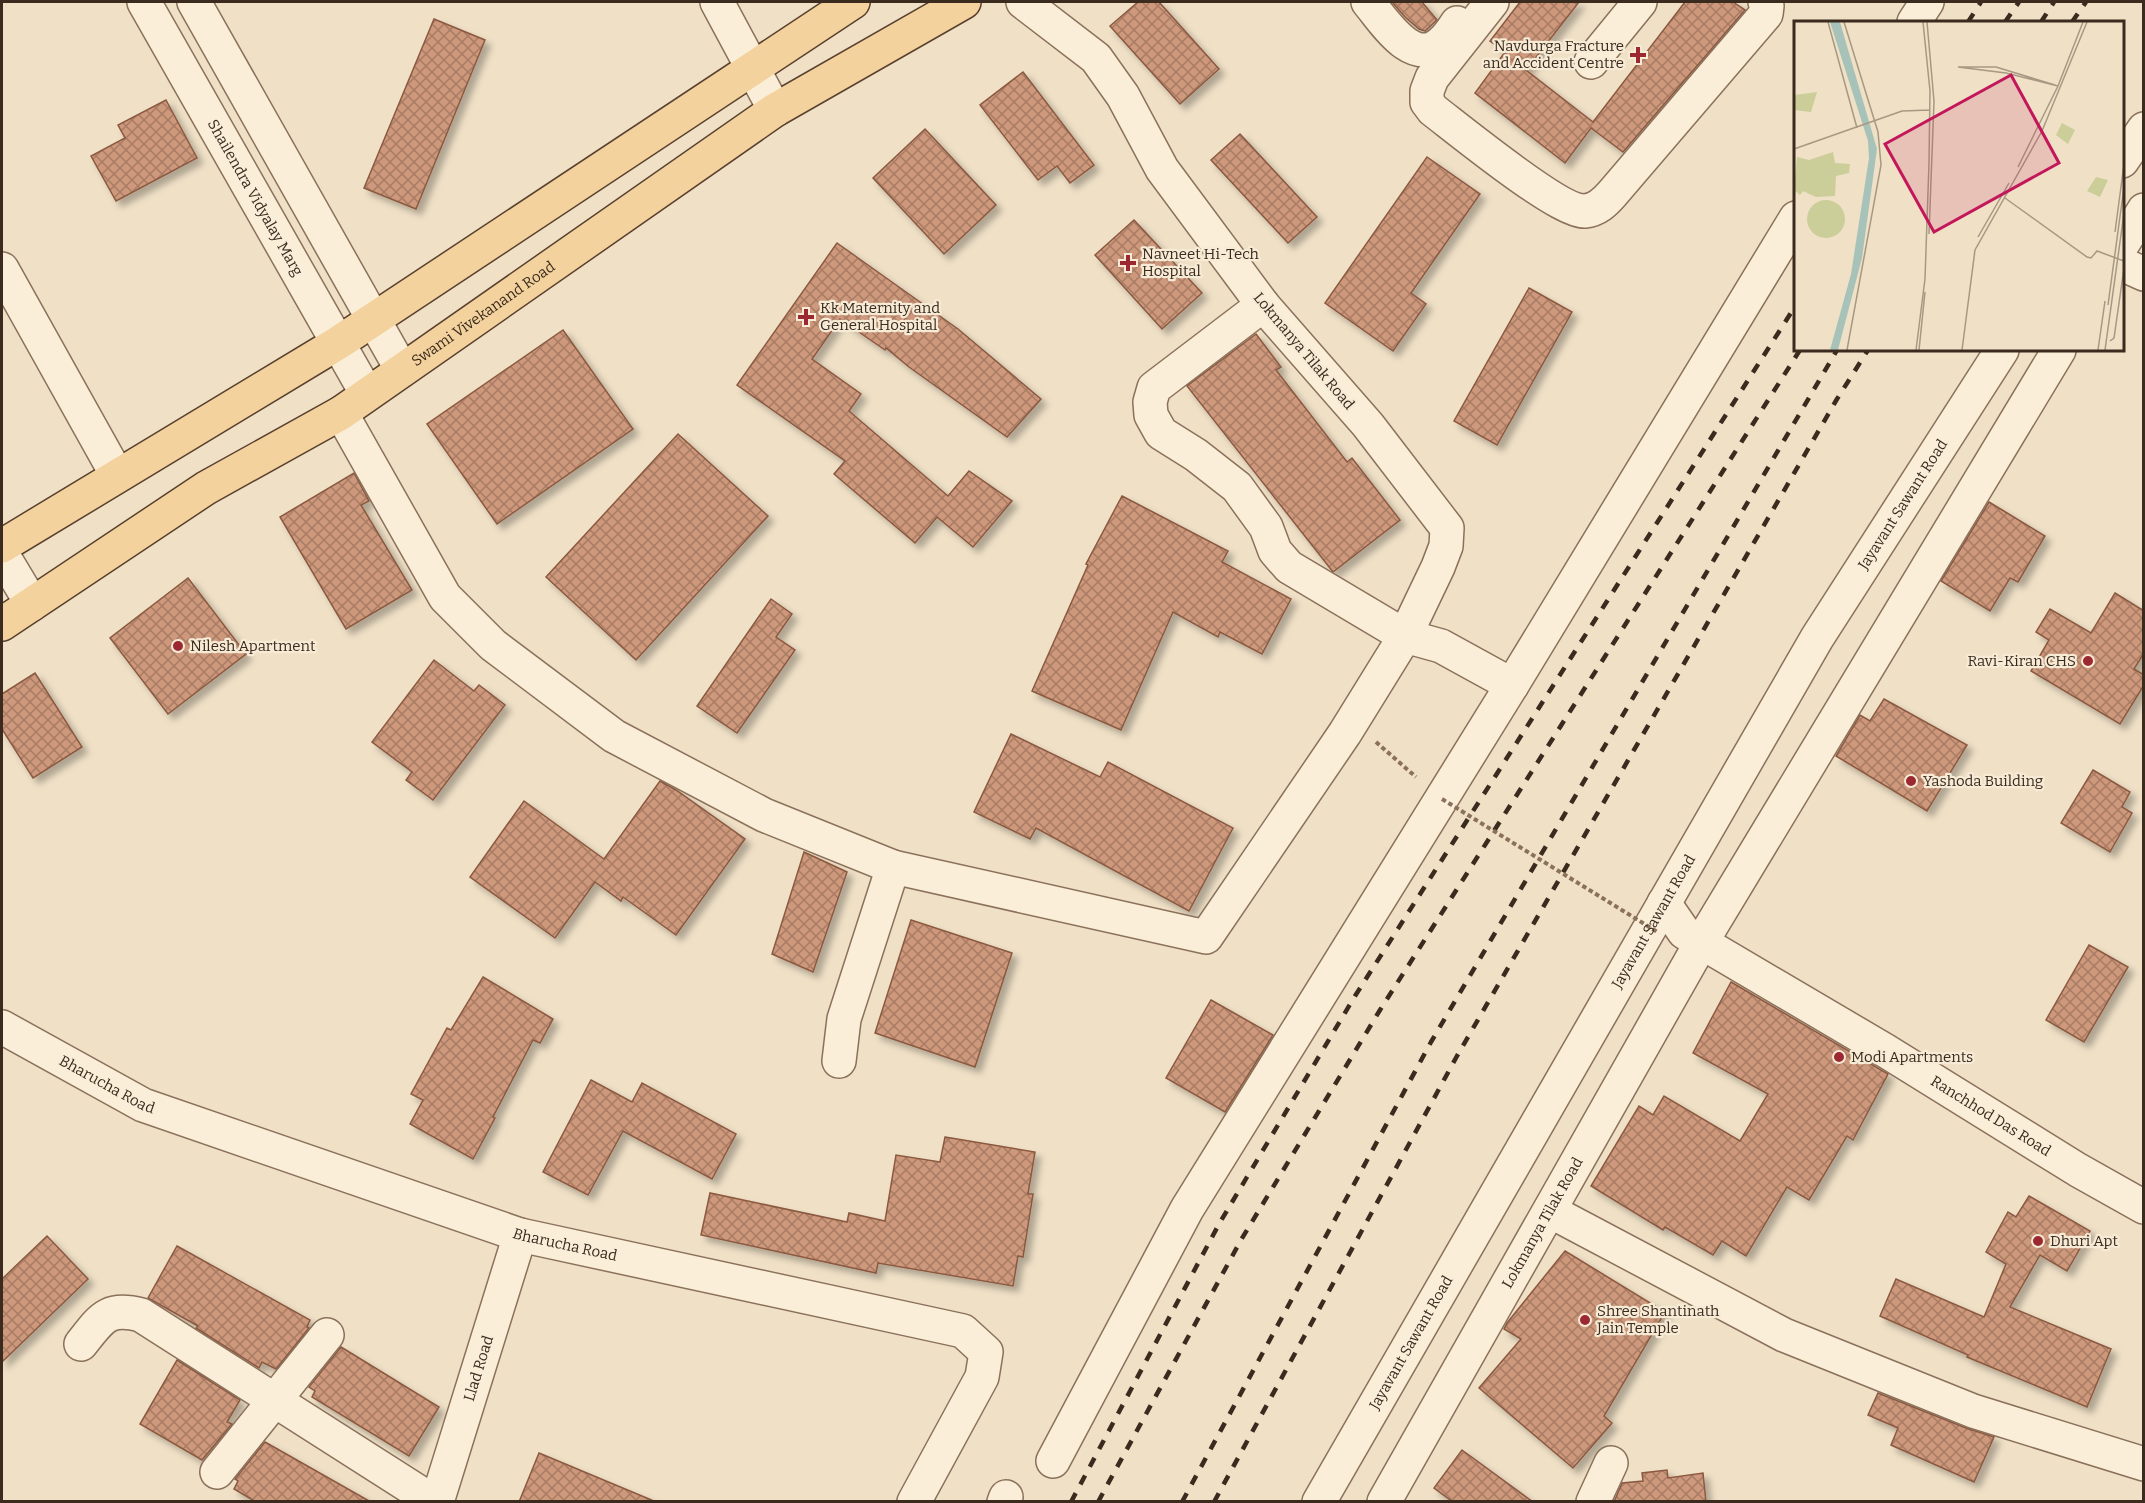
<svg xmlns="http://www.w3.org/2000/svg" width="2145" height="1503" viewBox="0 0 2145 1503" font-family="Bitter,serif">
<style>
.building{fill:url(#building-cross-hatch);stroke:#8b5940;stroke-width:1.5;filter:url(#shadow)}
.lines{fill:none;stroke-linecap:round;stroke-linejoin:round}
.minor-casing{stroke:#8b715b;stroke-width:36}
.major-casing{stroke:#59402f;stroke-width:36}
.path{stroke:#8b715b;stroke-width:4;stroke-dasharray:4.5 3;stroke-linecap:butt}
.minor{stroke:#faeed9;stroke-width:33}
.major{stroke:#f3d29d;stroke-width:33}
.rail{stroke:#3b2b1f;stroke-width:4.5;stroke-dasharray:10 10;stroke-linecap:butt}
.path-bridge{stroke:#8b715b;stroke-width:4;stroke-dasharray:4.5 3;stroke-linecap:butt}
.poi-dot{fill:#9c2932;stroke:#f7ebd6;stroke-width:2}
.labels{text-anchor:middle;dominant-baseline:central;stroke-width:4.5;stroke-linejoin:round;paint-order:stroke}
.poi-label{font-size:15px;fill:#3b2b1f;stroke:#f7ebd6;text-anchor:start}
.street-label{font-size:15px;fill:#3b2b1f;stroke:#f7ebd6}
.inset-road{fill:none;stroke:#a79883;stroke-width:1.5}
.view{fill:#c2185b;fill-opacity:0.15;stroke:#c2185b;stroke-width:3}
.inset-edge{fill:none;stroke:#3b2b1f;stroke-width:3}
</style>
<defs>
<pattern id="building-cross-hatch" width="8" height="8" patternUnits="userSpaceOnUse" patternTransform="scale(1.5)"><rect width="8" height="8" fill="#ce987b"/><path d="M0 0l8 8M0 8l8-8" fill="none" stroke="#a87c64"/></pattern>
<filter id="shadow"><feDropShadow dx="5.5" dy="5.5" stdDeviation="3" flood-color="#0004"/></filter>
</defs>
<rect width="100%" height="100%" fill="#efe0c6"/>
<g class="building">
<path d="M1138,2H1159L1219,69L1180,104L1110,26Z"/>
<path d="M1392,2H1422L1437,20L1425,31L1419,29L1405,17Z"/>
<path d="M1520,2H1579L1526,70L1593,122L1685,2H1733L1745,10L1623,152L1591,128L1565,163L1475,93L1505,52L1490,41Z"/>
<path d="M434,19L485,40L416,209L364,188Z"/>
<path d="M1023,72L1094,165L1070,183L1057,166L1038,180L980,105Z"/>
<path d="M166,100L197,158L116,201L91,156L125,138L118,125Z"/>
<path d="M925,129L996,205L944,254L873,178Z"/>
<path d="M1240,134L1317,217L1288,243L1211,160Z"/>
<path d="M1427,157L1480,194L1411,293L1426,304L1393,351L1325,303Z"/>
<path d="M1134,220L1202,293L1162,329L1095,255Z"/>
<path d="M837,243L958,329L1041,399L1007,437L909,367L886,348L885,350L840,319L812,359L861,394L849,411L948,496L969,471L1012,501L973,547L937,517L915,543L834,474L845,461L737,385Z"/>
<path d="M1529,288L1572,312L1497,445L1454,421Z"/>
<path d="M563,330L633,429L497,524L427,424Z"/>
<path d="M1256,334L1281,367L1276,370L1347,462L1352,458L1400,520L1333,572L1187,386Z"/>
<path d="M678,434L768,516L636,660L546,577Z"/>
<path d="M354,473L369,501L361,505L412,590L346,629L280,517Z"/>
<path d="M1122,496L1228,551L1222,562L1291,599L1262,654L1220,632L1218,637L1173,612L1121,730L1032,691L1088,565L1086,564Z"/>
<path d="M1989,502L2045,536L2018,582L2010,578L1990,611L1941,581Z"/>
<path d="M188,578L246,654L168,714L110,638Z"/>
<path d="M2115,593L2144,611V653L2134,669L2144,675V685L2120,724L2031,671L2049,640L2036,632L2050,609L2091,633Z"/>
<path d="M771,599L792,614L776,637L795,650L737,733L697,706Z"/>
<path d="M434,660L474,691L479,685L505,705L433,800L406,780L412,772L372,742Z"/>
<path d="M35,673L82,747L33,778L2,729V694Z"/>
<path d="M1884,699L1967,745L1927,811L1836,756L1860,715L1870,721Z"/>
<path d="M1011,734L1100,777L1108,762L1233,828L1189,911L1036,828L1030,839L974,812Z"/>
<path d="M2093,770L2130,792L2122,807L2132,813L2110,852L2061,823Z"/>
<path d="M660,781L676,790L745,839L676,935L623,897L621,901L595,882L555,938L470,877L524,801L604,859Z"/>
<path d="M804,852L847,872L813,972L772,954Z"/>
<path d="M911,920L1012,953L975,1067L875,1033Z"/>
<path d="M2089,945L2128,967L2084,1042L2046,1020Z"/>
<path d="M483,977L553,1019L540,1043L533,1040L493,1117L495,1118L473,1159L410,1124L423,1100L411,1094L447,1028L451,1030Z"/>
<path d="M1731,982L1888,1074L1853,1140L1847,1136L1809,1200L1787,1187L1746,1256L1722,1241L1713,1255L1665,1227L1663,1230L1591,1186L1639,1106L1653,1115L1664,1096L1740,1141L1768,1094L1693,1053Z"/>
<path d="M1211,1000L1273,1035L1225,1112L1166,1078Z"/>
<path d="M591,1080L632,1102L642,1083L736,1134L712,1179L623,1131L588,1195L543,1172Z"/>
<path d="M945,1137L1035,1152L1028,1194H1033L1023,1257L1018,1256L1013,1286L878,1263L876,1273L701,1235L710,1193L847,1222L849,1213L885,1221L896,1155L940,1162Z"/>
<path d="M2029,1196L2090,1231L2067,1271L2040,1255L2010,1307L2111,1349L2087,1407L1967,1357L1968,1355L1880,1316L1896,1279L1984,1317L2006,1264L1986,1252L2008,1212L2016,1217Z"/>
<path d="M47,1236L88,1279L2,1362V1279Z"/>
<path d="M177,1246L310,1320L307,1327L309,1328L276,1369L262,1362L259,1368L196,1328L198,1326L148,1298Z"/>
<path d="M1565,1251L1665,1312L1604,1416L1612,1423L1573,1468L1479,1388L1521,1339L1504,1329L1507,1323Z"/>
<path d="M341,1347L439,1407L409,1456L312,1397L315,1391L309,1387Z"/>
<path d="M177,1360L240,1400L227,1422L232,1424L202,1460L140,1424Z"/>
<path d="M1878,1393L1966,1428L1994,1437L1974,1482L1891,1445L1898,1428L1868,1415Z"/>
<path d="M265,1442L371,1502H256L234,1489L238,1481L235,1479Z"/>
<path d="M1462,1450L1533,1502H1453L1434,1488Z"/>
<path d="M539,1453L654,1501V1502H519Z"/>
<path d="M1667,1470L1668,1478L1703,1473L1706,1502H1614L1622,1483L1643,1481L1642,1473Z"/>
</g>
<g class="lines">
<defs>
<g id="minor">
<path id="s1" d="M144,2L367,394"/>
<path d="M194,2L402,370"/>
<path d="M717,2L775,110"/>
<path d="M1368,2C1384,21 1413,69 1442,42C1448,37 1453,29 1457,23"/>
<path d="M1492,2L1432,78L1427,91V102L1433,110C1458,129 1559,212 1585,211C1597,210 1605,202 1612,194L1766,14L1767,6L1765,2"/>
<path d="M1914,22L1927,2"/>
<path d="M1591,62L1640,2"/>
<path d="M2122,161L2144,129"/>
<path d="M2122,245L2144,210"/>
<path d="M2122,264L2144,274"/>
<path d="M2,269L117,475"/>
<path d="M1263,305L1154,388L1150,402L1151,415L1161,433L1196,455L1237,487L1266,527L1275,551L1289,567L1405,636L1441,646L1512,685"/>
<path d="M341,413L445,597L493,645L614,736L764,815L893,867L1206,937L1345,733L1405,636L1438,567L1446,546L1447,528L1368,425L1263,305L1162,169L1123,96L1096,58L1023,2"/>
<path d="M2,554L32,604"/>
<path id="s2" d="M1664,903L1684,932L1886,1051L2078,1170L2144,1207"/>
<path id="s3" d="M2,1027L143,1105L520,1235L963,1331L986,1352L982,1377L914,1502"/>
<path d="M839,1061L844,1019L893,867"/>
<path d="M1550,1211L1784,1335L1973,1411L2144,1464"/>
<path d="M81,1344C101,1319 107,1306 141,1315L434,1502"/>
<path d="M1053,1461L1187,1209L1512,685L1796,218"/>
<path d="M217,1472L327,1335"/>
<path id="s4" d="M437,1502L520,1235"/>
<path d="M1004,1502L1006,1497"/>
<path id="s5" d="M1319,1502L1817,638L2002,350"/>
<path id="s6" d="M1384,1502L1701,943L2059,350"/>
<path d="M1593,1502L1611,1463"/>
</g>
<g id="major">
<path d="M2,546L338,343L853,2"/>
<path id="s7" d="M2,624L206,488L341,413L775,110L964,2"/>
</g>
</defs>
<use href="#minor" class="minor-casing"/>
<use href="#major" class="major-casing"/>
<path class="path" d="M1376,742L1416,777"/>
<use href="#minor" class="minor"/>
<use href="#major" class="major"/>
<g class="rail">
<path d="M1968,22L1981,2"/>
<path d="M2005,22L2019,2"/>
<path d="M2041,22L2054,2"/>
<path d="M2072,22L2086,2"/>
<path d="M1071,1502L1219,1224L1355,996L1796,305"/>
<path d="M1098,1502L1241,1240L1380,1010L1800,350"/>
<path d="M1182,1502L1431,1042L1837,350"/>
<path d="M1214,1502L1457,1056L1837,399L1868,350"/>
</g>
<path class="path-bridge" d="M1442,799L1659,933"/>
</g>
<g class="poi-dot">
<path d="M1635 46h6v6h6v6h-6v6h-6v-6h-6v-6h6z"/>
<path d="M1125 254h6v6h6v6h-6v6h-6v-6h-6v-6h6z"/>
<path d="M803 308h6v6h6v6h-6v6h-6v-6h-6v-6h6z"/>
<circle cx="178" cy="646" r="6"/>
<circle cx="2088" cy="661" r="6"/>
<circle cx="1911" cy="781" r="6"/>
<circle cx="1839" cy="1057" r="6"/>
<circle cx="2038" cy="1241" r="6"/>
<circle cx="1585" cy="1320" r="6"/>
</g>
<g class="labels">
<g class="poi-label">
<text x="1624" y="46" text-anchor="end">Navdurga Fracture<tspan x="1624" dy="17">and Accident Centre</tspan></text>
<text x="1142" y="254">Navneet Hi-Tech<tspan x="1142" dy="17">Hospital</tspan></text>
<text x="820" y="308">Kk Maternity and<tspan x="820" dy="17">General Hospital</tspan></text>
<text x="190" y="646">Nilesh Apartment</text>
<text x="2076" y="661" text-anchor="end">Ravi-Kiran CHS</text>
<text x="1923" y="781">Yashoda Building</text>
<text x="1851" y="1057">Modi Apartments</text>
<text x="2050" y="1241">Dhuri Apt</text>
<text x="1597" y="1311">Shree Shantinath<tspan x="1597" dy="17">Jain Temple</tspan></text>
</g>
<g class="street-label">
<text stroke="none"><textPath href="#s1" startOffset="225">Shailendra Vidyalay Marg</textPath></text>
<text stroke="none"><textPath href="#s7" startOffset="573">Swami Vivekanand Road</textPath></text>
<text transform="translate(1304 351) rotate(50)">Lokmanya Tilak Road</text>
<text stroke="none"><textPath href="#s5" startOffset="1156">Jayavant Sawant Road</textPath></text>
<text stroke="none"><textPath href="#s5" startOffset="670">Jayavant Sawant Road</textPath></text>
<text stroke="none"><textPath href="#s3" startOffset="120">Bharucha Road</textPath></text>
<text stroke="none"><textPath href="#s2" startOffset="393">Ranchhod Das Road</textPath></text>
<text stroke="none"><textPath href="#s6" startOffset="321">Lokmanya Tilak Road</textPath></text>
<text stroke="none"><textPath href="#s3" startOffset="606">Bharucha Road</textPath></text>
<text stroke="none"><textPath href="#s5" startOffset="184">Jayavant Sawant Road</textPath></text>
<text stroke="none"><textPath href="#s4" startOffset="140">Llad Road</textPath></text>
</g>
</g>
<g transform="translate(1794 21)">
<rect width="330" height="330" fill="#efe0c6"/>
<path d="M0,61L1,74L23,71L17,91L0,89ZM268,102L281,109L274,123L262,114ZM39,131L41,142L56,143L55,152L42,155L41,175L22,176L9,170L6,174L0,169L3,136L15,139ZM302,156L314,159L306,176L293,170Z" fill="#cbce99"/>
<path d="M13 198a19 19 0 1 1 38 0a19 19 0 1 1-38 0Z" fill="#cbce99"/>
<path d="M36,1H46L83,128L68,237L44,329H36L57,253L75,137L74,120Z" fill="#a7c3b9"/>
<path class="inset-road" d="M34,1L63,107M50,1L84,111L87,144L53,329M133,1L140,80L135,213M164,46L212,52L264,65M165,46H202L261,64M0,128L108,90L136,89M224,146L264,65L289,1M211,177L293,236L297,237L303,230L330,240M321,211L330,143M184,216L215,162M314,284L330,166M316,320L320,317L330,247M122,329L131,258L135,142L136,70L129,1M125,329L131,271M168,329L181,229L248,110L293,1M304,329L311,280M311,329L330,192"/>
<path class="view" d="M217,54L265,142L140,211L91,123Z"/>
<rect width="330" height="330" class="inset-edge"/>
</g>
<rect width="2145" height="1503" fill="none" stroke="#3b2b1f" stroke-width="6"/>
</svg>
